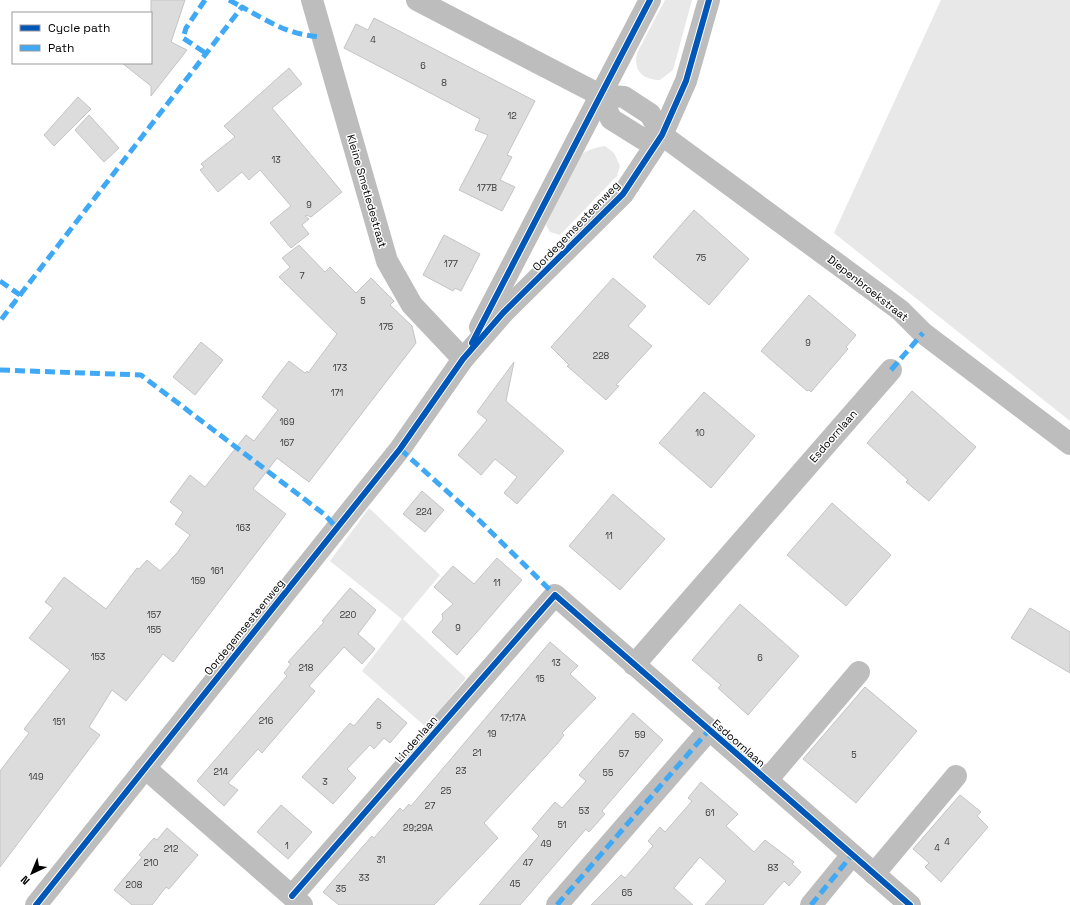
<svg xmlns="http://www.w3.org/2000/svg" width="1070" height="905" viewBox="0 0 1070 905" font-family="'Space Grotesk',sans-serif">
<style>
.green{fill:#e8e8e8}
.building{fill:#dcdcdc;stroke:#c4c4c4}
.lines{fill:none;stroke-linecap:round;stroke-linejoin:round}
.minor{stroke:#bdbdbd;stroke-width:22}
.quiet{stroke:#3fa9f5;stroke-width:5;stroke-dasharray:10 5;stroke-linecap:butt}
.cycleway-casing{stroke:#fff;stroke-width:8}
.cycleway{stroke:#0057b8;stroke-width:6}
.labels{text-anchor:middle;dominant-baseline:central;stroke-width:3;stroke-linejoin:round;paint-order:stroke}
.number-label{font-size:9px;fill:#373737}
.street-label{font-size:11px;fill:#000;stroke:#fff}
</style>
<rect width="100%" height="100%" fill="#fff"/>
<g class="green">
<path d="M665,0H692L673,70L660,80C643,80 633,71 637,53Z"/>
<path d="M941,0H1070V421L834,233Z"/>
<path d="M605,146L614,153L620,166L617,176L560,235L550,232L546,225L575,160C583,151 593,148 605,146Z"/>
<path d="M369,508L440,575L403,619L466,678L426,727L362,671L402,619L330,561Z"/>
</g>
<g class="building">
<path d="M151,0H185L171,42L187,50L151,96V86L122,63H151Z"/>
<path d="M374,18L535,101L507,155L512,157L500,180L515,187L502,211L459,190L488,135L475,130L480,119L344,48L356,24L368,30Z"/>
<path d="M289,68L302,84L272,108L342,192L311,217L306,215L305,216L309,219L302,225L309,234L291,248L270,223L291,206L260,170L249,180L242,172L218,192L200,170L204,167L201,164L235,137L224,126Z"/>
<path d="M78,97L91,109L54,146L44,135Z"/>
<path d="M89,115L119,148L104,162L75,130Z"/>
<path d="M694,210L749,259L709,305L653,257Z"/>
<path d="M444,235L480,254L461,291L455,288L453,291L423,275Z"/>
<path d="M299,245L325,272L330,267L356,293L371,278L394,301L390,305L412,326L416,343L309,482L277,458L253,489L286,514L173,662L163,654L126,701L112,690L89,727L100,735L0,867V771L29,733L24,729L70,670L29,638L53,608L45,602L64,577L106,609L137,568L139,569L147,560L160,571L177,553L190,535L175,524L183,512L170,502L190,475L205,487L246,435L254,441L278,410L262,397L275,379L289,361L305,373L307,371L308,373L337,334L279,277L290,267L282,258Z"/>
<path d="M613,278L646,306L628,326L652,346L616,385L619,386L606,400L567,366L569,365L551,347Z"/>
<path d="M809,295L856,335L846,347L848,349L811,392L809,390L807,391L761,351Z"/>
<path d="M201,342L223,360L195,395L173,377Z"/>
<path d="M514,362L506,401L564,451L517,504L504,493L517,477L495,459L481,475L458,455L487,420L477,412Z"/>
<path d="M912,391L976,447L929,501L906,482L908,480L867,443Z"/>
<path d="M704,392L755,436L711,488L659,443Z"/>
<path d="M422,491L444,510L425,532L403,514Z"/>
<path d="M613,494L665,539L620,590L569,546Z"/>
<path d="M832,503L891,555L846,606L787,555Z"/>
<path d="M497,558L522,580L457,655L432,632L443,619L442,614L453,604L434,587L453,566L474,584Z"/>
<path d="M350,588L376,610L358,634L375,649L362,664L344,647L309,686L315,691L262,753L258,749L228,783L238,790L224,806L197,781L287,676L284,673L291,664L288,662L324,622L322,621Z"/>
<path d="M740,604L799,656L748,715L718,688L721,685L692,660Z"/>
<path d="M1030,608L1070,632V673L1011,638Z"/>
<path d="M550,642L578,666L570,674L596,698L562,733L564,735L557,744L484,823L498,838L434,905H339L323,892L372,836L374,838L400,808L403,811L409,804L411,806Z"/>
<path d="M865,687L917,731L856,803L803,759Z"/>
<path d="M378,698L407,723L390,743L384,738L374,749L370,745L347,769L356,778L333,804L302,777L350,723L354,726Z"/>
<path d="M633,713L663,740L602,811L605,814L589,832L586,829L520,905H479L539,836L532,829L555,802L562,808L586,781L579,775Z"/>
<path d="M701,782L738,814L726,826L754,852L765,840L794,862L792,864L801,872L789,886L784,881L763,905H705L726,881L700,857L674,888L693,905H591L621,875L625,878L653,846L648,841L660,827L665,832L692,801L688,798Z"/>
<path d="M960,795L981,812L977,816L988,827L941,882L925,867L929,863L913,849Z"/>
<path d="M281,805L312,832L288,859L257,832Z"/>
<path d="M167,828L198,855L169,889L166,887L152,905H132L114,890L142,857L139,855L154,838L157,840Z"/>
</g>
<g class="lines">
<g class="minor">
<path d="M312,0L387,261L412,305L463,359"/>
<path d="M417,0L600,95L624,97L650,114L662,135L900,310L923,333L1070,444"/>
<path d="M600,95L611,119L643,139L662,135"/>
<path d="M480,327L650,0"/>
<path d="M634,665L891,370"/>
<path d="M145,768L302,905"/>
<path d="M767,780L859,672"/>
<path d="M874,874L956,776"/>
<path d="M292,896L555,595L910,905"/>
<path d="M36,905L400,449L463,359L503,313L623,194L662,135L686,81L709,0"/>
<path d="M557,905L709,730"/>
<path d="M811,905L852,855"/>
</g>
<g class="quiet">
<path d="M205,0L186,28L183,38L207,54"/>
<path d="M229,0L242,7"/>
<path d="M0,281L20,295L0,321"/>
<path d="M20,295L242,7C271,23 289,35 322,37"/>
<path d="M0,370L141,375L324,514L336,527"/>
<path d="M891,370L923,333"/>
<path d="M400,449L480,521L555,595L553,598"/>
<path d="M557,905L709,730"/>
<path d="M811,905L852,855"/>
</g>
<defs>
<g id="cycleway">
<path d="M472,343L650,0"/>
<path d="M292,896L555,595L910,905"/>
<path d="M36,905L400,449L463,359L503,313L623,194L662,135L686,81L709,0"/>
</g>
</defs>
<use href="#cycleway" class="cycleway-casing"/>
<use href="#cycleway" class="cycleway"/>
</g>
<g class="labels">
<g class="number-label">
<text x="373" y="40">4</text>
<text x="423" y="66">6</text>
<text x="444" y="83">8</text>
<text x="512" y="116">12</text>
<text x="276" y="160">13</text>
<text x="487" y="188">177B</text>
<text x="309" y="205">9</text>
<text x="701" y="258">75</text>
<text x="451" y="264">177</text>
<text x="302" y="276">7</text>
<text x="363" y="301">5</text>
<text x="386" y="327">175</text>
<text x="808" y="343">9</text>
<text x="601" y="356">228</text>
<text x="340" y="368">173</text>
<text x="337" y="393">171</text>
<text x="287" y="422">169</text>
<text x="700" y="433">10</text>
<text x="287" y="443">167</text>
<text x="424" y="512">224</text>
<text x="243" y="528">163</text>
<text x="609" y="536">11</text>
<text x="217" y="571">161</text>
<text x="198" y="581">159</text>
<text x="497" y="583">11</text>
<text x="154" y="615">157</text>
<text x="348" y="615">220</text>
<text x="458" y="628">9</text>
<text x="154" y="630">155</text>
<text x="98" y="657">153</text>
<text x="760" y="658">6</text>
<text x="556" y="663">13</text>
<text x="306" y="668">218</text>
<text x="540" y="679">15</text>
<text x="513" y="718">17;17A</text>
<text x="266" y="721">216</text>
<text x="59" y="722">151</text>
<text x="379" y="726">5</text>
<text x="492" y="734">19</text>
<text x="640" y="735">59</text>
<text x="477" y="753">21</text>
<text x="624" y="754">57</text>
<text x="854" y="755">5</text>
<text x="461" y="771">23</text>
<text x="221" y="772">214</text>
<text x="608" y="773">55</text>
<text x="36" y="777">149</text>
<text x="325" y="782">3</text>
<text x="446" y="791">25</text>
<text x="430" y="806">27</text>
<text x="584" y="811">53</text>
<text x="710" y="813">61</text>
<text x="562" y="825">51</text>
<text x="418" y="828">29;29A</text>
<text x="947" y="842">4</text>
<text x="546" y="844">49</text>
<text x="287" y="846">1</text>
<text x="937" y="848">4</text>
<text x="171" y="849">212</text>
<text x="381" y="860">31</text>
<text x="151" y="863">210</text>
<text x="528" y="863">47</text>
<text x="773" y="868">83</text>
<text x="364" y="878">33</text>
<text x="515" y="884">45</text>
<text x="134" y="885">208</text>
<text x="341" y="889">35</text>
<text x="627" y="893">65</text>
</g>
<g class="street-label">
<text transform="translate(367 191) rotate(74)">Kleine Smetledestraat</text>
<text transform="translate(576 226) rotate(-46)">Oordegemsesteenweg</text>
<text transform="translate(868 288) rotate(38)">Diepenbroekstraat</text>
<text transform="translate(833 436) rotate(-49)">Esdoornlaan</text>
<text transform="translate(244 627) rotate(-51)">Oordegemsesteenweg</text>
<text transform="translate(416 739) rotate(-49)">Lindenlaan</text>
<text transform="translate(739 743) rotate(41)">Esdoornlaan</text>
</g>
</g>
<rect x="12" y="12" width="140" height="52" fill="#ffffff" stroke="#999999"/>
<rect x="20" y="25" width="20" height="6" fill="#0057b8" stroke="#999999"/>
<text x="48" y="32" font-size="12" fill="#000000">Cycle path</text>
<rect x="20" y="45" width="20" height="6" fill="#3fa9f5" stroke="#999999"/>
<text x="48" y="52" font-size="12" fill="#000000">Path</text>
<g transform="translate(32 873) rotate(224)" stroke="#ffffff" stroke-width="3" paint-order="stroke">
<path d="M0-3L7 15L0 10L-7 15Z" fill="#000000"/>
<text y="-6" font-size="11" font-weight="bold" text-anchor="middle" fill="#000000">N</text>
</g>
</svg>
